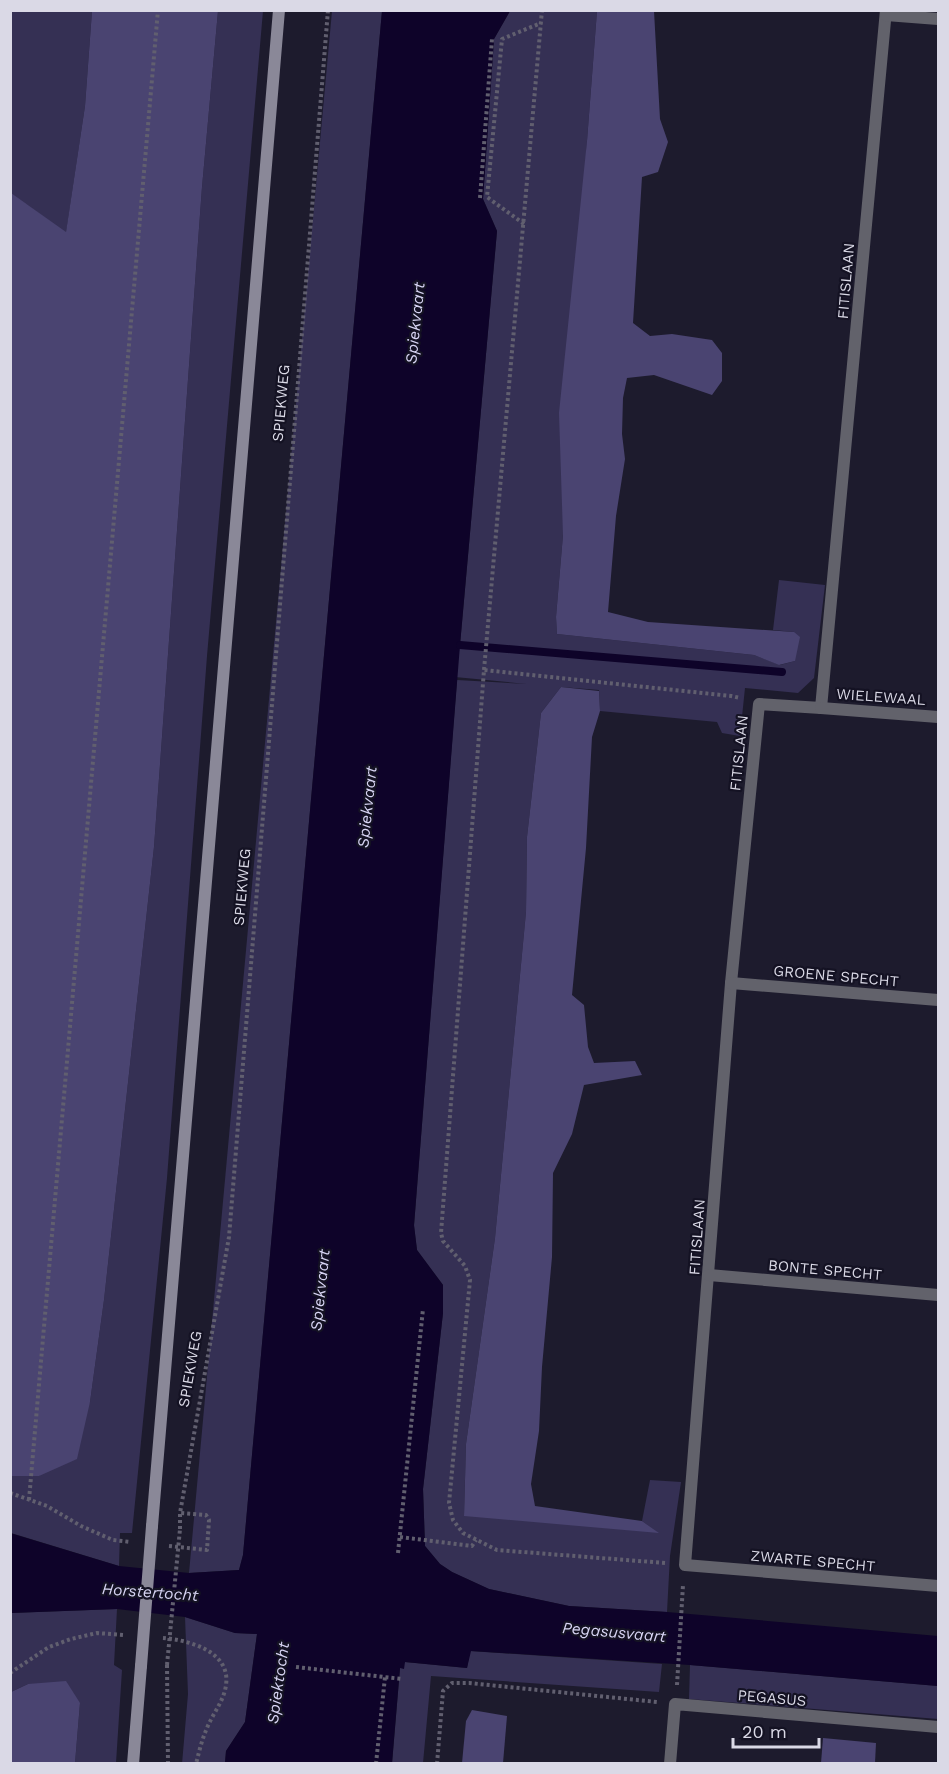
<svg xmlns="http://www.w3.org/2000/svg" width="949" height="1774" viewBox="0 0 949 1774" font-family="'Work Sans',sans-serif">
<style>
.green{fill:#353054}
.forest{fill:#4a4471}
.water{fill:#0e0329}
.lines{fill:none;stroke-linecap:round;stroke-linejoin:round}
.stream{stroke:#0e0329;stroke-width:8}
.path{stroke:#615f6f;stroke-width:4;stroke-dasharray:3 3;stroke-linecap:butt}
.street{stroke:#62626b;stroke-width:12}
.secondary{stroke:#8a8898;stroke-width:12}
.path-bridge{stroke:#615f6f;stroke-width:4;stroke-dasharray:3 3;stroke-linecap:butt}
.secondary-bridge{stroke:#8a8898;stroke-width:12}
.labels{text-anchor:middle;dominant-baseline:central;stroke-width:4.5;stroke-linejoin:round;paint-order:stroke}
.street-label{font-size:15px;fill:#dad9e6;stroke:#141223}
.water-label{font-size:16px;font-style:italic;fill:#d7d4f3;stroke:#141223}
</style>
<rect width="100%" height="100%" fill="#1d1b2d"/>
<g class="green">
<path d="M11,11H92L85,106L66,233L26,204L11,347Z"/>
<path d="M218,11H263L207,656L167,1178L132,1533H120L119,1566L11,1533L10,1476H39L90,1402L104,1300L154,847L202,187Z"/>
<path d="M332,11H382L243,1555L239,1570L189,1573Z"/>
<path d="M510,11H597L587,141L563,535L556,617L557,634L754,655L780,665L795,661L794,632L773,630L779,580L825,585L814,678L798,693L745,688L740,736L722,733L717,722L600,711L599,690L561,687L541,713L527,837L526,912L495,1238L466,1444L464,1515L657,1532L642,1521L650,1480L681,1482L670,1556L667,1612L569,1606L489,1589L452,1572L440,1564L425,1546L423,1489L443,1313V1285L417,1250L414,1226L457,680L527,684L455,677L460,645L497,231L483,199L494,39Z"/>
<path d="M117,1609L114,1665L122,1670L116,1763H75L80,1703L28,1684L11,1692L10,1613Z"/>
<path d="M185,1617L235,1633L257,1634L245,1722L226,1751L225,1763L182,1764L188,1694Z"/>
<path d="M470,1651L662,1664L659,1692L431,1676L423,1763L392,1764L400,1668L405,1662L467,1668Z"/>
<path d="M690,1665L938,1686V1719L689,1699Z"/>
</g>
<g class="forest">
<path d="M92,11H218L202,187L154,847L104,1300L90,1402L77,1459L39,1476H11V193L66,232L85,106Z"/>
<path d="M597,11H654L660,119L668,142L658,172L642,177L633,323L650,336L672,334L712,340L722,353V381L712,395L654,375L627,378L623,398L622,434L625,459L616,516L608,612L648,622L794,632L800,637L795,661L779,665L754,655L557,634L556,617L563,535L559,413L587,141Z"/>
<path d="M561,687L599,691L600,711L592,737L586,848L572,995L584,1005L588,1047L594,1063L635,1061L642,1075L584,1085L572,1134L553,1173L552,1257L542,1367L539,1431L531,1484L535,1506L642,1521L659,1533L464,1516L466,1444L495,1238L526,912L527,837L541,713Z"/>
<path d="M66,1681L80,1703L75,1763H11V1692L28,1684Z"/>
<path d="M472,1710L507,1716L503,1763H462L466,1721Z"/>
<path d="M823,1738L876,1743L875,1763H821Z"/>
</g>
<path class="water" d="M382,11H510L494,39L483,199L497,231L460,645L414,1225L417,1250L443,1285V1313L423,1489L425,1546L440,1564L452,1572L489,1589L569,1606L667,1612L938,1636V1686L690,1665L471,1651L467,1668L405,1662L404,1669L400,1668L392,1763H225L226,1751L245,1722L257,1634L235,1633L185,1617L117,1609L11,1613L10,1533L119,1566L189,1573L239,1570L243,1555Z"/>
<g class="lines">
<path class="stream" d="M460,645L782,672"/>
<g class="path">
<path d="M480,198L492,39"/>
<path d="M524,224L487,197L502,39L541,23"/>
<path d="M484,670L542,10"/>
<path d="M10,1493L47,1506L81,1526L113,1540L131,1542"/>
<path d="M29,1500L158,10"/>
<path d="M180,1529V1513L229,1237L328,10"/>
<path d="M400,1537L472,1546L476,1540"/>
<path d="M169,1546L207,1550L209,1520L206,1515L180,1513"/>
<path d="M398,1553L423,1309"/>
<path d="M665,1563L497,1550L463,1533L453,1520L449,1503L470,1280L465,1266L443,1241L441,1233L484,670L731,696L740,698"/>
<path d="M163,1638C188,1640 231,1651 226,1685C224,1701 213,1713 207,1728C202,1739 199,1752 196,1764"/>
<path d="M167,1665L168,1764"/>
<path d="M296,1667L402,1679"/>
<path d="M10,1673L49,1647L71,1639L97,1633L123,1635"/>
<path d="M677,1685L683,1585"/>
<path d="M376,1764L385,1677"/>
<path d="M437,1764L443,1691L452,1683H469L657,1702"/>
</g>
<g class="street">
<path d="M886,10L821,708L759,704L731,983L685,1565L938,1586"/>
<path d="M886,15L938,19"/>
<path d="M821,708L938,717"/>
<path d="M731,983L938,1000"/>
<path d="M709,1275L938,1295"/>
<path d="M670,1764L675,1704L938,1727"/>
</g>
<g class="secondary">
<path d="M152,1526L279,10"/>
<path d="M133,1764L141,1666"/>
</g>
<path class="path-bridge" d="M167,1665L180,1529"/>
<path class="secondary-bridge" d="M141,1666L152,1526"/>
</g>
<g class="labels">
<g class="street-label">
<text transform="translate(846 281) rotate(-85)">FITISLAAN</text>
<text transform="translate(281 403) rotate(-85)">SPIEKWEG</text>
<text transform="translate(881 697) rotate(4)">WIELEWAAL</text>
<text transform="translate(739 753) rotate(-84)">FITISLAAN</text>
<text transform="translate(242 887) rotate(-85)">SPIEKWEG</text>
<text transform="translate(836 976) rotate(5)">GROENE SPECHT</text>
<text transform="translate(697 1237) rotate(-86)">FITISLAAN</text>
<text transform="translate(825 1270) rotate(5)">BONTE SPECHT</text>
<text transform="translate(190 1369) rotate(-80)">SPIEKWEG</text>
<text transform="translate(813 1561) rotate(5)">ZWARTE SPECHT</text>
<text transform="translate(772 1698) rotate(5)">PEGASUS</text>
</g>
<g class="water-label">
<text transform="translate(415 323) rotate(-84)">Spiekvaart</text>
<text transform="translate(367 807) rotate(-84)">Spiekvaart</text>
<text transform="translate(320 1290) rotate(-84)">Spiekvaart</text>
<text transform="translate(150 1592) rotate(4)">Horstertocht</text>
<text transform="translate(614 1632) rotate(5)">Pegasusvaart</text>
<text transform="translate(278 1683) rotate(-82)">Spiektocht</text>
</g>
</g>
<rect width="949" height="1774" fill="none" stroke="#dad9e6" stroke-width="24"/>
<path d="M733 1738v9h86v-9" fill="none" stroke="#dad9e6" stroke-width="3"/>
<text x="742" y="1738" font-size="18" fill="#dad9e6" stroke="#141223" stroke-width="4.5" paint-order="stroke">20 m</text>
</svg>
